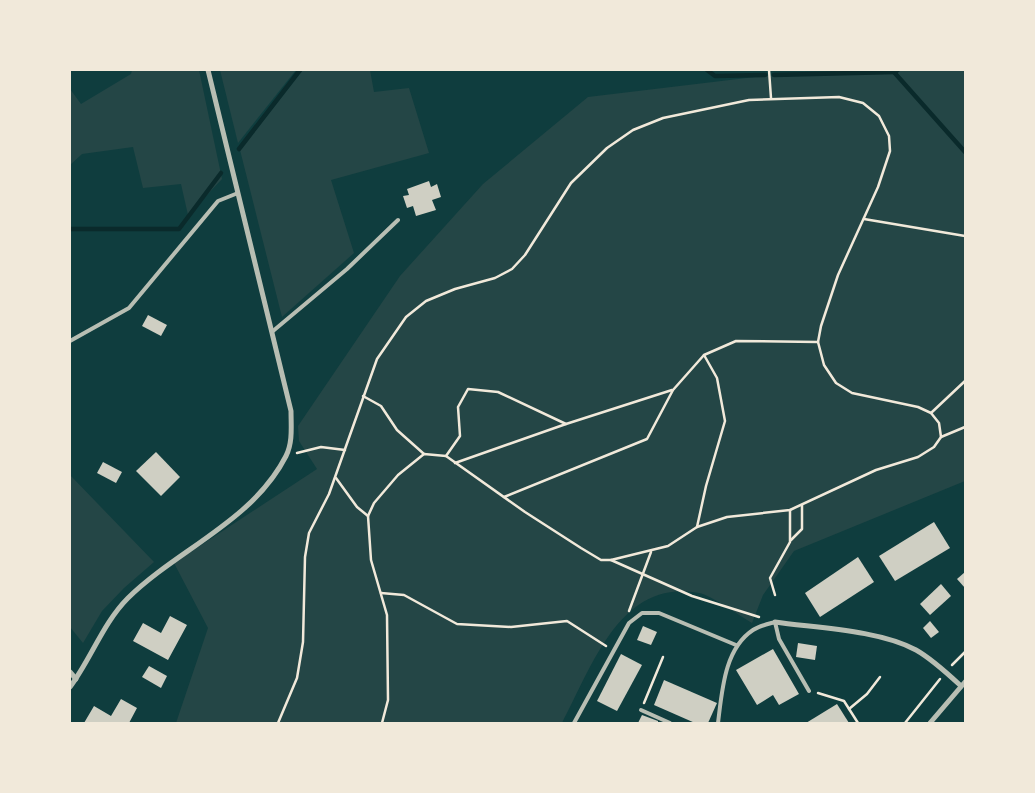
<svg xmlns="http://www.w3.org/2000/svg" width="1035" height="793" viewBox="0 0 1035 793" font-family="Jost,sans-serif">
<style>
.green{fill:#244646}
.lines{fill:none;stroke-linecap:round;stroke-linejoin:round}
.stream{stroke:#0a2a2b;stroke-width:4.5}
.building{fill:#cfcfc3}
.path{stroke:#f1e9da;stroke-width:2.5}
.service{stroke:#b8beb3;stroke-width:4}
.minor{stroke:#b8beb3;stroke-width:5}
</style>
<rect width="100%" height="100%" fill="#0f3d3e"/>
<g class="green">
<path d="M132,70H199L222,179L188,215L181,184L143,188L133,147L82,154L70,165V89L81,104L131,74Z"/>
<path d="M220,70H296L238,143Z"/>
<path d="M303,70H370L374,92L409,88L429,153L331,180L354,253L282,317L240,150Z"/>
<path d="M840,70H965V481L794,551L763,595L752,623C740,616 711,595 699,593C620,578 592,667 562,723H176L208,628L174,563L317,469L299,441L298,426L400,276L483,184L588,97L763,76L829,74Z"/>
<path d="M70,475L154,562L124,588L102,611L83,643L70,627Z"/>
</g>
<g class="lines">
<g class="stream">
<path d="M707,70L715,76L765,75"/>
<path d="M893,71L965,152"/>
<path d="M774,75L895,72L898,70"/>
<path d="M239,149L300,70"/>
<path d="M70,229H179L221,173"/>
</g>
</g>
<g class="building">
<path d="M429,181L431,187L437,184L441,197L432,200L436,210L416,216L413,206L407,208L403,196L409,195L407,189Z"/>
<path d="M148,315L167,325L161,336L142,326Z"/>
<path d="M156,452L180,477L161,496L136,471Z"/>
<path d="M103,462L122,472L116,483L97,473Z"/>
<path d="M934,522L950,548L895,581L879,556Z"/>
<path d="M858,557L874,582L820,617L805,593Z"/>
<path d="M965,572V588L957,579Z"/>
<path d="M941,584L951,596L930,615L920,604Z"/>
<path d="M170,616L187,625L168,660L133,641L143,623L161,633Z"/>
<path d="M930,621L939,632L931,638L923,628Z"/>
<path d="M643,626L657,632L651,645L637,640Z"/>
<path d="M798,643L817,646L815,660L796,657Z"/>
<path d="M773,649L799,694L779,705L773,695L757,705L736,670Z"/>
<path d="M621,654L642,665L617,711L597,701Z"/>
<path d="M149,666L167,676L161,688L142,677Z"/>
<path d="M664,680L717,703L708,723H695L654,705Z"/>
<path d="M121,699L137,708L129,723H84L94,706L111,716Z"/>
<path d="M837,704L849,723H806Z"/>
<path d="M642,715L658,721V723H638Z"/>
</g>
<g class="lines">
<g class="path">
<path d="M769,70L771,98"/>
<path d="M864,219L965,236"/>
<path d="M363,396L381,406L397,430L424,454"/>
<path d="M931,413L965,381"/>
<path d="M941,437L965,427"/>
<path d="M297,453L321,447L345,450"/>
<path d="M446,456L460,436L458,407L468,389L498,392L566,424"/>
<path d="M455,463L566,424L672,390"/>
<path d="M336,478L357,507L368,516"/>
<path d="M504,497L647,439L673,390L704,355L736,341L818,342"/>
<path d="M697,527L706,486L725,421L717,378L704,355"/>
<path d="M791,540L802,529V505"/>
<path d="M611,560L692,596L759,617"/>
<path d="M381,593L404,595L457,624L511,627L567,621L606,646"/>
<path d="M775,595L770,578L790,542V510"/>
<path d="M629,611L651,552"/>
<path d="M952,665L965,652"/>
<path d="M818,693L844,701L858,723"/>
<path d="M644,703L663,657"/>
<path d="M849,709L867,694L880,677"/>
<path d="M278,723L297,678L303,642L305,557L309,533L329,494L377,359L406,317L426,301L455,289L495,278L512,269L525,255L571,183L607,148L633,130L663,118L749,100L839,97L863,103L879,116L889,136L890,151L878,187L838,275L821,326L818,342L824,365L836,383L852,393L918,407L931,413L939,423L941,437L934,447L918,457L876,470L790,510L727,517L697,527L668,546L611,560H601L581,548L525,512L446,456L424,454L398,475L374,503L368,516L371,560L387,615L388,700L382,723"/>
<path d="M905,723L940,679"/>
</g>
<g class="service">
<path d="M273,331L347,269L398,220"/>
<path d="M70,341L129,308L218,201L238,193"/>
<path d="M641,710L670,723"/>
<path d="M574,723L629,623L642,613H659L736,645"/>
<path d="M718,723C722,692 724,649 753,630C759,626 768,624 775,622L779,639L809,691"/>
</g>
<g class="minor">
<path d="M775,622C817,628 879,630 916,650C932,659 947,673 961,686"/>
<path d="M70,672L76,679"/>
<path d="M70,687C91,659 103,623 128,598C178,549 253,521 286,456C293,442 291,426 291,411L208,70"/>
<path d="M930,723L965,682"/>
</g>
</g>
<rect width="1035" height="793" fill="none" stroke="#f1e9da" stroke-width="142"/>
</svg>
